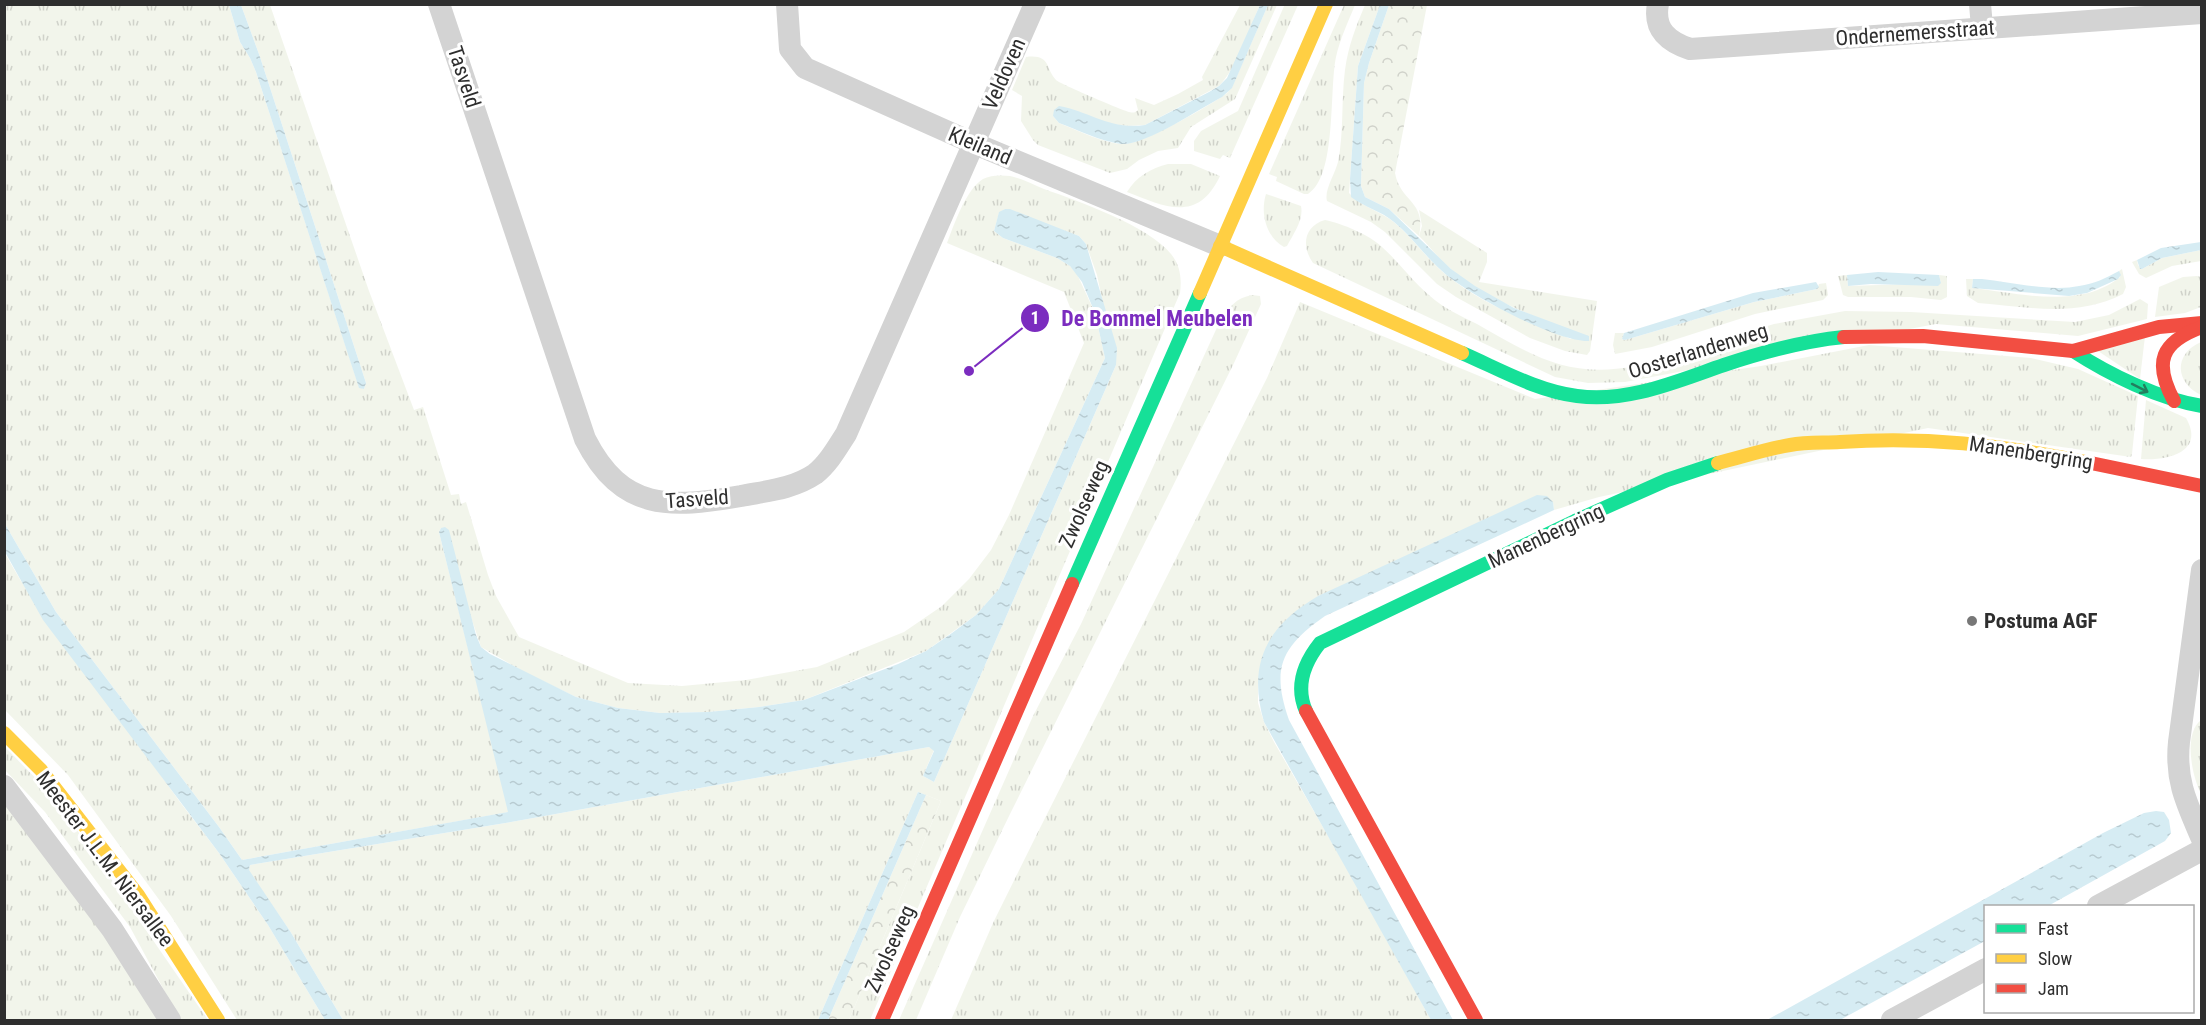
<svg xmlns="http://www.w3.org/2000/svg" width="2206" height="1025" viewBox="0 0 2206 1025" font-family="'Roboto Condensed',sans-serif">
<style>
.grass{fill:url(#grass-tufts)}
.forest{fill:url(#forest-crowns)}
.water{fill:url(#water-ripples)}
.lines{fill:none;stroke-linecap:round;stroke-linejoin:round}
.street{stroke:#d3d3d3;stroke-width:22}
.fast{stroke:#16e098;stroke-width:14}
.slow{stroke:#ffcf43;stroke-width:14}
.jam{stroke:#f24e42;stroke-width:14}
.oneway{stroke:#237e5e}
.poi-dot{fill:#777;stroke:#fff;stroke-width:2}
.labels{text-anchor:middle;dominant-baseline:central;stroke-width:6;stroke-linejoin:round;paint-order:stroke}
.street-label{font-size:21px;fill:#2e2e2e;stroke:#fff}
.poi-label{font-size:21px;font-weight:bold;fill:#2e2e2e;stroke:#fff;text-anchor:start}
.leader{fill:none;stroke:#7b2cbf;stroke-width:2}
.callout-dot{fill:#7b2cbf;stroke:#fff;stroke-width:2}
.mark-label{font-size:18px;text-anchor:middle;font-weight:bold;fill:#fff}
.callout-label{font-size:22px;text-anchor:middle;font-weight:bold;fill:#7b2cbf;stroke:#fff;stroke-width:6;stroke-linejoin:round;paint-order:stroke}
</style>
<defs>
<pattern id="grass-tufts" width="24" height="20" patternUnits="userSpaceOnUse" patternTransform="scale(1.5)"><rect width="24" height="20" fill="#f2f5eb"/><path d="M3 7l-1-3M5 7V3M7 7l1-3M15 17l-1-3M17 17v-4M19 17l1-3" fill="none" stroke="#d0d2ca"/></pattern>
<pattern id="forest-crowns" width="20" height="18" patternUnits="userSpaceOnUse" patternTransform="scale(1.5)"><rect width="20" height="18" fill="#f2f5eb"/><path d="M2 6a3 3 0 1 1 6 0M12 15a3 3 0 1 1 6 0" fill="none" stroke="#d0d2ca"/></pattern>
<pattern id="water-ripples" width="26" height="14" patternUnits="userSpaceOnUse" patternTransform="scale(1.5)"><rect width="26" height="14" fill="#d6ecf3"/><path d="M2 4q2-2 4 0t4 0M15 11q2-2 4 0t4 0" fill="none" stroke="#b8cbd1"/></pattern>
</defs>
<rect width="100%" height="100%" fill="#fff"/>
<g class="grass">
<path d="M1285,4L1298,5L1230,158L1223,155L1220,159L1194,151V141L1201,131L1238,111Z"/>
<path d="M4,5H229L240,42L250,58L256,72L359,387L364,389L366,383L260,57L241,5H270L369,291L414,410L423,407L451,495L459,494L461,504L466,502L488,575L496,596L519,637L628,683L682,686L746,680L817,667L904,632L942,606L969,579L991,550L1009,515L1084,343L1064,292L947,243C954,225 966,189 983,179C990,175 1002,175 1010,176C1021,178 1034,185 1044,189C1078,201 1149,226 1171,254C1180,265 1182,278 1180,293L870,1020H849L941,801L918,792L818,1020H343L290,931L248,870L250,865L511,822L929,747L934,750L923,776L934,782L1116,365L1097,275L1086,244L1079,236L1005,209L999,213L994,231L1003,238L1057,258L1070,266L1077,274L1095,313L1105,358L999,589L976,615L926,651L804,700L759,707L708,712L660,713L618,708L576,697L524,672L481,647L441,528L439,532L509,812L242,860L219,827L56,612L5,524Z"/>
<path d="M1240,5H1260C1248,31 1239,65 1219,86L1145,125L1127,126L1053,116L1059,123C1077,130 1105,144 1124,144C1143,144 1211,105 1227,93L1232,87L1268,5H1277L1235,99L1191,127L1178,148L1158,151L1139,160L1127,169L1110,173L1038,145L1033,140L1021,121L1022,96L1012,90L1026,57C1051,54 1045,68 1056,80C1060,84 1122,110 1129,112C1134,113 1134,113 1138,110L1135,98L1154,105L1178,94L1203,80L1202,77Z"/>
<path d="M1344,5H1355C1348,22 1340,39 1336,57C1329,90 1337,176 1308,194H1304L1276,181L1277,177L1269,174Z"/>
<path d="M1365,5H1380L1358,66L1349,193C1361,207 1381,211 1395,223C1413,238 1426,258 1444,273C1481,304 1527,321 1571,339L1576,332C1532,316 1488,300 1452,270C1440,260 1430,247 1419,236L1422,226L1419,210L1487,253V262L1479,282L1597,301L1590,351L1587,355L1565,351L1530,338L1456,297L1437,284L1385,232L1371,222L1327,201C1324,190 1335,174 1338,162C1344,132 1341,101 1345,70C1348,47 1356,26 1365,5Z"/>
<path d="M1168,164H1191L1220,176C1198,223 1165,207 1127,192C1136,177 1151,168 1168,164Z"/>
<path d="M1266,194L1301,206C1304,220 1293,234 1287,246L1284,247C1266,237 1260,213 1266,194Z"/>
<path d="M1325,220C1343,224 1368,234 1382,247C1399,262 1412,281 1430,296C1443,308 1461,316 1477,324C1533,356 1569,379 1635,366L1774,324L1845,311L1911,312L2075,322L2109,315L2140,299L2148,304L2147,319L2078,336L1936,324L1625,382L1588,383L1555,377L1313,263C1301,246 1304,226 1325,220Z"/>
<path d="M2201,250V261L2172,266L2146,278L2139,274L2132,262L2137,260L2138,265L2142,269L2162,258Z"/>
<path d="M2122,269L2126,287L2123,294C2076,318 2029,307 1978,303L1967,296L1966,279H1973L1972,288C2019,293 2080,310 2120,277L2119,271Z"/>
<path d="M1847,275L1848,286L1941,283L1939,275L1947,276V297L1941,300L1911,297H1848L1843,295L1838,276Z"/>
<path d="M2197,276L2201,277V307L2185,313L2155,317L2159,287L2183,277Z"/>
<path d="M1826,283L1828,295L1823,300L1755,314L1652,347L1615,354L1613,345L1615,333H1624L1622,339L1625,340L1754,302L1817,289L1819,284Z"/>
<path d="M1252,295L1260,296L1261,304L1234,363L1010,814L960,917L916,1020H899L1033,716L1081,624L1220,321C1229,307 1236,298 1252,295Z"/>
<path d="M1300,302L1535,399L1761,366L1869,345L2031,358L2078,369L2138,396L2132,454L2131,457L1928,428L1599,497L1554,510L1553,502L1318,596L1258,684V703L1264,722L1274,742L1372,912L1431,1020H951L993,923L1038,832L1267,378Z"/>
<path d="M2145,336L2140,379L2098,351Z"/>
<path d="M2201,342V395C2175,383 2173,354 2201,342Z"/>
<path d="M2146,400L2186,418C2206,453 2165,461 2141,459Z"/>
<path d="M4,552L21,581L180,802L219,853L268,925L325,1020H237L171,916L68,775L5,710Z"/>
<path d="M2201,720V794C2192,776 2183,734 2201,720Z"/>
<path d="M4,746L55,798L208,1020H180L130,927L45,812L5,770Z"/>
<path d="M4,797L44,842L162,1020H5Z"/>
</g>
<g class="forest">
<path d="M1389,5H1427L1395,173C1400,202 1427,201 1419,236L1389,209L1365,197L1361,186L1364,83L1369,63Z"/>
<path d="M926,795L941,801L849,1020H828Z"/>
</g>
<g class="water">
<path d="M229,5H241L260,57L366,383L364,389L359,388L256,72L250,58L240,42Z"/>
<path d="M1260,5H1268L1232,88L1222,97C1199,109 1145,146 1121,144C1100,141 1078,130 1059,123L1053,116L1054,110L1059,106C1091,112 1110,130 1145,125L1209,92L1219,86L1227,78Z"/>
<path d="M1380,5H1389L1369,63L1364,83L1361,186L1365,197L1389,209L1451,269L1475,286L1514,308L1589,336V341C1558,343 1465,293 1442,271C1425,256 1412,237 1394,222C1381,211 1364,207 1351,197L1350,179L1358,66Z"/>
<path d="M1005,209H1010L1079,236L1086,244L1117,348L1116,365L934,782L923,776L934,751L929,747L511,822L250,865L249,870L290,931L343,1020H325L268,925L219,853L43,620L5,552V524L56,612L219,827L242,860L508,812L439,532L441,528L445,527L449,530L476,635L481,647L490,654L576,697L618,708L660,713L708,712L759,707L804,700L898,664L926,651L952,633L976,615L999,589L1105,358L1095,313L1082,282L1070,266L1057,258L1003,238L994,231L999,212Z"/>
<path d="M2201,242V250L2162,258L2142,269H2140L2137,260L2161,248Z"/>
<path d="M2119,271L2121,275L2118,279L2087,293L2069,296L1972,288L1973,279H1982C2011,282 2051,292 2079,286C2094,284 2106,278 2119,271Z"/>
<path d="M1878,272L1939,275L1941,283L1938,286L1871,284L1848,286L1847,275Z"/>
<path d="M1816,282L1819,287L1817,289L1754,302L1625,340L1622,339L1624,333L1753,293Z"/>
<path d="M1537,495L1547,496L1553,502L1554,510L1325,616C1281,647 1271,668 1289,720L1453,1020H1431L1264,722C1247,663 1267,626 1318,596Z"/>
<path d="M918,792L926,795L828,1020H818Z"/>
<path d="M2156,811L2164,812L2169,820L2171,833L2165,841L2048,906H1986L1985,941L1840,1020H1767L2103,833L2144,813Z"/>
</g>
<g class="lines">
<g class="street">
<path d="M439,4L585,439C622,512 670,508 741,496C766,491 793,489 815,474C828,464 837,448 846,434L1035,4"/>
<path d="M787,4L790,49L805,68L973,143L1220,246"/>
<path d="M1658,4C1653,30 1669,42 1690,49L2202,13"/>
<path d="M1980,4L1982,27"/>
<path d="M2202,570L2179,742C2175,781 2187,804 2202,839"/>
<path d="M4,786L112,929L170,1020"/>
<path d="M2098,906L2202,850"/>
<path d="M1892,1020L1986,969"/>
</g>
<g class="fast">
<path d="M2073,351C2110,375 2159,399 2202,406"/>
<path d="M1462,353C1499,369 1537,391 1577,396C1628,403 1677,381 1724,365C1763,352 1803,341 1844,337"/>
<path d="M1072,584L1200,293"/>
<path d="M1306,711C1295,686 1304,663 1320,643L1575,521L1667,480L1718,463"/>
</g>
<g class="slow">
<path d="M1220,246L1462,353"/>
<path d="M1200,293L1326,4"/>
<path d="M1718,463C1742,457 1766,449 1790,445C1806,442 1823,443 1840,442C1927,436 2000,445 2086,462"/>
<path d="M4,733L41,770L138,895L218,1020"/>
</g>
<g class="jam">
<path d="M1844,337L1923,336L2073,351L2159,327L2202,323"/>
<path d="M2174,401C2153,362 2161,342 2202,327"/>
<path d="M2086,462L2202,486"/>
<path d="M1306,711L1476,1020"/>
<path d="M882,1020L1072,584"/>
</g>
</g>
<defs><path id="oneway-shaft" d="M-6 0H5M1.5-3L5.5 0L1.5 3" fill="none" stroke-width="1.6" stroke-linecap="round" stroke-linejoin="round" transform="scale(1.5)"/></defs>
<use class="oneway" href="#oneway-shaft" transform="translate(2140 388) rotate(27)"/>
<circle class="poi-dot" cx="1972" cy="621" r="6"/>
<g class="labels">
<g class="street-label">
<text transform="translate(1915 33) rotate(-4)">Ondernemersstraat</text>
<text transform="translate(1004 74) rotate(-66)">Veldoven</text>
<text transform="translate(464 77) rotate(72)">Tasveld</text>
<text transform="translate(980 146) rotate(23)">Kleiland</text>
<text transform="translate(1698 351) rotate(-17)">Oosterlandenweg</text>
<text transform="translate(2031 453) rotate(9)">Manenbergring</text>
<text transform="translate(697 499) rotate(-4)">Tasveld</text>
<text transform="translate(1084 504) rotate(-66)">Zwolseweg</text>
<text transform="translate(1546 536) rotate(-25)">Manenbergring</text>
<text transform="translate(105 859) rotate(53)">Meester J.L.M. Niersallee</text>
<text transform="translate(890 949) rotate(-66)">Zwolseweg</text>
</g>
<g class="poi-label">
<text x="1984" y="621">Postuma AGF</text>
</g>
</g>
<path class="leader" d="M969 371L1035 318"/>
<g class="callout-dot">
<circle cx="969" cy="371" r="6"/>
<circle cx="1035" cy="318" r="15"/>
</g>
<g class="mark-label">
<text x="1035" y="324">1</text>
</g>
<g class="callout-label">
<text x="1157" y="326">De Bommel Meubelen</text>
</g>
<rect width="2206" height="1025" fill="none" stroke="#2e2e2e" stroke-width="12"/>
<rect x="1984" y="905" width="210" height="108" fill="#ffffff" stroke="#ababab" stroke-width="1.5"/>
<rect x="1996" y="924" width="30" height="9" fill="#16e098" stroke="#ababab" stroke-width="1.5"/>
<text x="2038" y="935" font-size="18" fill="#2e2e2e">Fast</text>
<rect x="1996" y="954" width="30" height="9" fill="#ffcf43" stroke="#ababab" stroke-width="1.5"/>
<text x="2038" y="965" font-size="18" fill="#2e2e2e">Slow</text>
<rect x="1996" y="984" width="30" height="9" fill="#f24e42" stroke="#ababab" stroke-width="1.5"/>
<text x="2038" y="995" font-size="18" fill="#2e2e2e">Jam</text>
</svg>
